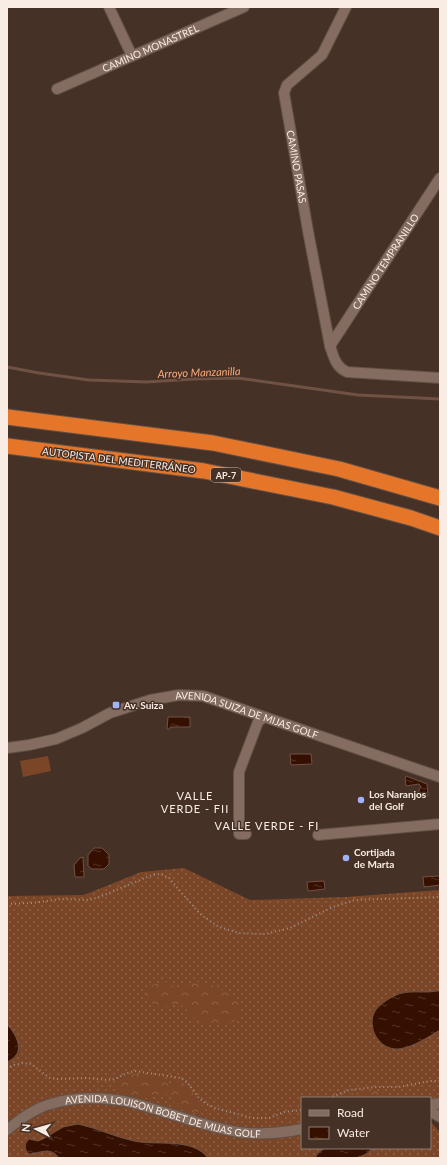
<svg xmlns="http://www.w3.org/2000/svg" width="447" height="1165" viewBox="0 0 447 1165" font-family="Lato,sans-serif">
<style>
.grass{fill:url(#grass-dots)}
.forest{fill:url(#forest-crowns)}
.park{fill:#7a4627}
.water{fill:url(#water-ripples);stroke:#705244}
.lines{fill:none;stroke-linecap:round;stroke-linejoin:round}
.stream{stroke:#705244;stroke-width:3}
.minor-casing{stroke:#615046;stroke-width:12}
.highway-casing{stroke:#615046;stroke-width:17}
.path{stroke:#a29187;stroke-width:2;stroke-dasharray:1 3;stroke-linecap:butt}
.minor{stroke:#846c60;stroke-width:10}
.highway{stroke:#e57629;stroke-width:15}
.poi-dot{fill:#a1b2fd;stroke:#463126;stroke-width:1.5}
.labels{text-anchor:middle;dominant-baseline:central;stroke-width:3;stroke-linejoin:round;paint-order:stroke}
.shield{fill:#463126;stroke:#c3b4ab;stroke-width:1}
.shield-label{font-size:9px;font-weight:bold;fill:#f9ece4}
.street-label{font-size:10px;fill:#f9ece4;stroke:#463126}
.poi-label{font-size:10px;font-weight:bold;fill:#f9ece4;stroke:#463126;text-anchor:start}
.water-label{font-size:11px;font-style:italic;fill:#fdab7c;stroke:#463126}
.neighbourhood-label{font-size:11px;letter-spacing:1px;fill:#f9ece4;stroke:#463126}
</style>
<defs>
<pattern id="grass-dots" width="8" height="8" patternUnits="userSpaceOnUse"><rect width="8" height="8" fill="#7a4627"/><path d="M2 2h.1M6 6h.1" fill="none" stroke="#8e6146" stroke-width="1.8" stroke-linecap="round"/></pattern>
<pattern id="forest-crowns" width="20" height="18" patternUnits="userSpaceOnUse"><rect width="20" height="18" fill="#7a4627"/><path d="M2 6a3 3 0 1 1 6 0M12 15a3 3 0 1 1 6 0" fill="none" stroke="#8e6146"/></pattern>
<pattern id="water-ripples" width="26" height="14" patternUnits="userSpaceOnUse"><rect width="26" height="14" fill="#351000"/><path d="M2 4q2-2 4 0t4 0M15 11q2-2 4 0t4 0" fill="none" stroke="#533325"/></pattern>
</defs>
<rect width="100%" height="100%" fill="#463126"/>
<path class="grass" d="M184,868L250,900L346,897L440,890V1098L430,1100V1098H302V1148H430V1121L440,1132V1158H7V896L84,895L141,872Z"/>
<g class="forest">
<path d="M166,982L180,990C184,988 186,984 190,983C210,978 229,993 241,1006L240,1017L232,1022L217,1024L201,1023L190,1016L186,1009L180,1004H172L161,1008L151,1003L147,999C149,985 152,983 166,982Z"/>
<path d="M131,1074L160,1077L168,1084C183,1076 188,1087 196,1098C198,1102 201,1104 203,1108L201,1112C192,1113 183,1112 177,1106C173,1102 172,1096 166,1094C161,1093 156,1096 151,1097C135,1101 126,1096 113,1086V1083Z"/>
<path d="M374,1090L381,1092L386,1098H338L348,1094Z"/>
</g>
<path class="park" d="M48,756L51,771L23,777L20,761Z"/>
<g class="water">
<path d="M168,717H190V727H170V729H167Z"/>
<path d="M290,754H311L312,764L291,765Z"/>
<path d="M406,776L427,784L428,796L419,797V790L421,787L419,784L406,786L405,779Z"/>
<path d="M94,848H102L109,855V864L104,869H92L88,866V855Z"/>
<path d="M83,857L84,877H75L74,865L80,858Z"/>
<path d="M440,876V885L424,887L423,877Z"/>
<path d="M324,881L325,889L308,891L307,882Z"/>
<path d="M440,990V1030C428,1037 412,1048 398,1049C379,1050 366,1027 375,1011C379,1005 388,999 394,996C409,988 425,995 440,990Z"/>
<path d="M7,1024C17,1036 27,1053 7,1062Z"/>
<path d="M78,1124C97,1128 115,1137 134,1141C157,1146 192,1137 208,1158H59C50,1146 41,1153 29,1154C24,1149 24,1144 29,1139L38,1141L43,1139L63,1127Z"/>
<path d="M325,1148H370V1151C356,1163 333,1158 315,1158L318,1153Z"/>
</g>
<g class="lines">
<path class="stream" d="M7,367L39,373L89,380L147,382L193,379L238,378L358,395L440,399"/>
<defs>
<g id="minor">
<path d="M109,7L132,56"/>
<path id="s1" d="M346,7L322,55L287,85L284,93L308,231L330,346C334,358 336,367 347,372L440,378"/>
<path id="s2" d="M57,89L244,7"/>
<path id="s3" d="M330,346L440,178"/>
<path id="s4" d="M7,748L29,745L56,739L82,728L110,713L150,700L179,695L203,696L440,777"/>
<path d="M246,834H239V772L258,722L264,717"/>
<path d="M318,835L440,824"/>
<path d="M430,1105L440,1103"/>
<path d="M430,1111L440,1117"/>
<path id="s5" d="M7,1130C20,1119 35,1108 51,1104C76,1096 108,1097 133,1103C168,1112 202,1126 238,1132C259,1135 281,1133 302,1129"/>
</g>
<g id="highway">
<path d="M7,417L213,443L339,469L440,498"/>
<path d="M7,446L204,471L333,497L411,518L440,528"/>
</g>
</defs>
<use href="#minor" class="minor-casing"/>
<use href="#highway" class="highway-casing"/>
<g class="path">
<path d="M7,904L32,903L62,899L88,900L97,898L152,875L161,874L169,878L200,914L219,927L239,933L265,934L290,928L333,907L355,900L440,897"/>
<path d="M7,1069L14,1065L23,1063L31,1064L50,1078L57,1079L87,1078L108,1080L115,1079L127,1073L135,1071L181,1078L187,1082L198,1097L205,1103L215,1108L252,1118H269L284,1112L302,1110"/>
<path d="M329,1098L349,1090L376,1087H399L430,1081H440"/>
</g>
<use href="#minor" class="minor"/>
<use href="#highway" class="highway"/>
</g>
<g class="poi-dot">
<rect x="112" y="701" width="8" height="8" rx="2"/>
<circle cx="361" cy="800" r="4"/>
<circle cx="346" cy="858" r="4"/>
</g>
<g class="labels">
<rect class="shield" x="211" y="468" width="30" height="14" rx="3"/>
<g class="shield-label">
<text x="226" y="475">AP-7</text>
</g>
<g class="street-label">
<text stroke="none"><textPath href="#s2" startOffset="102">CAMINO MONASTREL</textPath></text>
<text stroke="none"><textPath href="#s1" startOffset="183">CAMINO PASAS</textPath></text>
<text stroke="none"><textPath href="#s3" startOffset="101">CAMINO TEMPRANILLO</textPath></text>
<text transform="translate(119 460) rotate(7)">AUTOPISTA DEL MEDITERRÁNEO</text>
<text stroke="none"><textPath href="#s4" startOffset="252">AVENIDA SUIZA DE MIJAS GOLF</textPath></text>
<text stroke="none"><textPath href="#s5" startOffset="166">AVENIDA LOUISON BOBET DE MIJAS GOLF</textPath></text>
</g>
<g class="poi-label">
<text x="124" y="705">Av. Suiza</text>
<text x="369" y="794">Los Naranjos<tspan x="369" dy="12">del Golf</tspan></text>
<text x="354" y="852">Cortijada<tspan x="354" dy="12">de Marta</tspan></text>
</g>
<g class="water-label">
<text transform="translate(199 372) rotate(-2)">Arroyo Manzanilla</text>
</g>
<g class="neighbourhood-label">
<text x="195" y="795">VALLE<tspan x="195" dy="13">VERDE - FII</tspan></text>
<text x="267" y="825">VALLE VERDE - FI</text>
</g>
</g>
<rect width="447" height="1165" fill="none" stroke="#f9ece4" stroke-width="16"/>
<rect x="301" y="1097" width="130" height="52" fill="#463126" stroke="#8e7c72"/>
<rect x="309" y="1110" width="20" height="6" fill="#846c60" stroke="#8e7c72"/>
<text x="337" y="1117" font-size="12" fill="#f9ece4">Road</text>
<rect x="309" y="1127" width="20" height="12" fill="url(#water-ripples)" stroke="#8e7c72"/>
<text x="337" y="1137" font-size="12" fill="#f9ece4">Water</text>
<g transform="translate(36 1129) rotate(276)" stroke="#463126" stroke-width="3" paint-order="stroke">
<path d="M0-3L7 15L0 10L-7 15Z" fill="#f9ece4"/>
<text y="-6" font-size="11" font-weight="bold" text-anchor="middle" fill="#f9ece4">N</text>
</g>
</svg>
